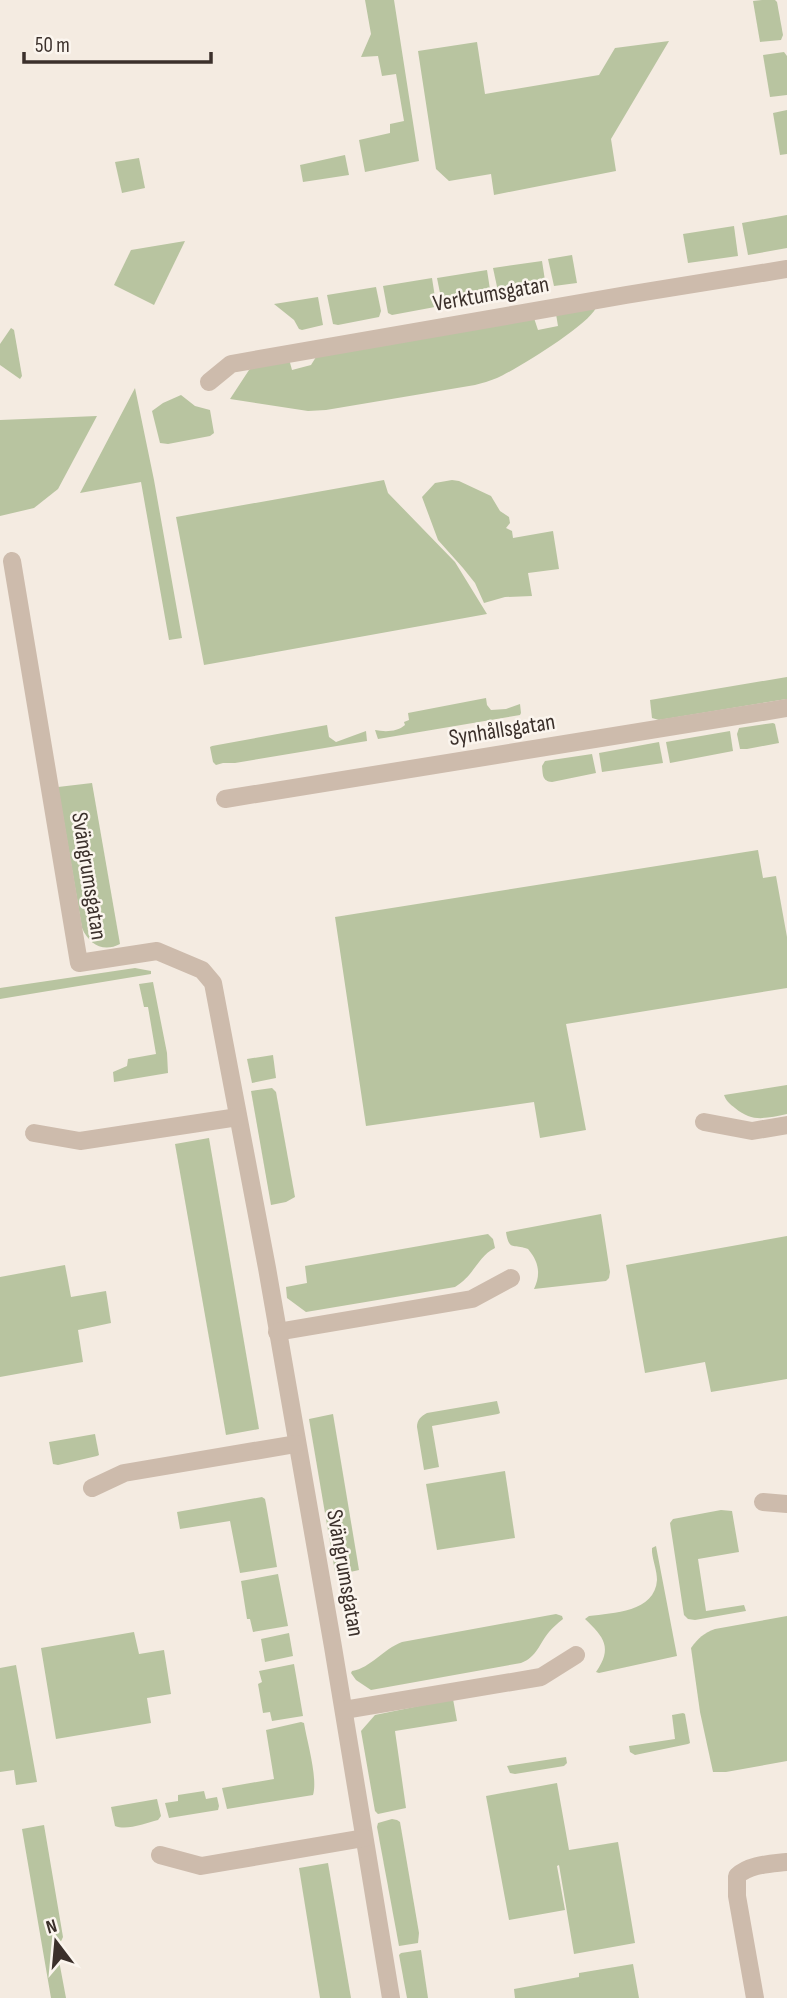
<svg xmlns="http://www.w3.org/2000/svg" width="787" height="1998" viewBox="0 0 787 1998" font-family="'Sofia Sans Condensed',sans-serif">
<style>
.green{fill:#b8c4a0}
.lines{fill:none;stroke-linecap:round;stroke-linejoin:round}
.street{stroke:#cdbbac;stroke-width:18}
.labels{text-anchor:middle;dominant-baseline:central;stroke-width:5;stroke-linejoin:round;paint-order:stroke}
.street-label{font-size:23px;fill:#3b302b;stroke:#fbf5ee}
</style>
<rect width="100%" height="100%" fill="#f4ebe1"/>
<g class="green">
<path d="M365,0H394L419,161L365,172L359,140L390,133V124L404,121L396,74L382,76L378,56L361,57L371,34Z"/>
<path d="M762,0H775L777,2L783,35L781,40L760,42L753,1Z"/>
<path d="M669,41L611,139L616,171L494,195L491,174L449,181L436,169L418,51L477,42L485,94L599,75L615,48Z"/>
<path d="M784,52L787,56V95L770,97L763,55Z"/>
<path d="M787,110V154L780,155L773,113Z"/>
<path d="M345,155L349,175L303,182L300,165Z"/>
<path d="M139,158L145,188L122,193L115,162Z"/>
<path d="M787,215V248L748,255L742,223Z"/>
<path d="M734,226L738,256L688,263L683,234Z"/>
<path d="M185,241L154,305L114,285L131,250Z"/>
<path d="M572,255L577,283L554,286L548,259Z"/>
<path d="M542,261L546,287L543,289L499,296L493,268Z"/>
<path d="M487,270L491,296L490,300L443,308L437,278Z"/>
<path d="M432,278L436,304L435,307L392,315L388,313L383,286Z"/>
<path d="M376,287L381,311L379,317L338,325L333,324L327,295Z"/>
<path d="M318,297L323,325L302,330L299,329L294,320L274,304Z"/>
<path d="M596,308C587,326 517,369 497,378C490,381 482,383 475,385L326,410L308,411L230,399L249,370L256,365L289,359L292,370L311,365L316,357L534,318L538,330L558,326L556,314Z"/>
<path d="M11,328L14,330L22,376L20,379L0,365V344Z"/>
<path d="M135,388L154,480L182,638L169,640L141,482L80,493Z"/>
<path d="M181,395L195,406L210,410L214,433L210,436L168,444L160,443L152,411L163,403Z"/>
<path d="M97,416L58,489L34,508L0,516V420Z"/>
<path d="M384,480L388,493L455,562L487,614L204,665L176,517Z"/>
<path d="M452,480L459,481L491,496L500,511L509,517L510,523L506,528L512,531L513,538L553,531L559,569L528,573L532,596L505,597L484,603L475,583L463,568L438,540L422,497L435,483Z"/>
<path d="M787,677V699L659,720L652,718L650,700Z"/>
<path d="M486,698L487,705L491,710L506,709L520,704L521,713L520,715L378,739L375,730C385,732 397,732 405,725L404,722L409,720L408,713Z"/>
<path d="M773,723L775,724L779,743L747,749H740L737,734L739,728Z"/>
<path d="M327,725L329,737L336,742L366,731L367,741L235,763H223L216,765L213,762L210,747L212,746Z"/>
<path d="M730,731L733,751L670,763L666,742Z"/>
<path d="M659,742L663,763L602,772L599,753Z"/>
<path d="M592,754L596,773L552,782C542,781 543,775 542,766L545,761Z"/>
<path d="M92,783L120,944C103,953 89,944 82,928L58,787Z"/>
<path d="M758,850L763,878L776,876L787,937V988L566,1024L586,1130L540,1138L534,1102L366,1126L335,917Z"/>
<path d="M135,968L151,971V974L0,999V988Z"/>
<path d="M153,982L167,1053L168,1073L114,1082L113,1072L127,1066L128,1059L156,1054L148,1007H144L139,984Z"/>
<path d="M273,1055L276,1078L252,1083L247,1059Z"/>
<path d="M787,1085V1114C766,1118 753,1123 735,1108C730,1104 726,1101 724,1095Z"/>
<path d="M272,1088L276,1092L295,1197L286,1202L271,1205L251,1091Z"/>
<path d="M209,1138L259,1429L226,1435L175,1144Z"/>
<path d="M601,1214L610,1272L609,1278L606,1281L534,1289C541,1274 539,1262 528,1249C514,1243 509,1252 506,1232Z"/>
<path d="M488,1234L493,1239L495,1248C477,1257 475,1275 455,1287L306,1312L287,1298L286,1287L307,1283L305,1266Z"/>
<path d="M787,1236V1379L711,1392L705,1362L645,1373L626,1265Z"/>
<path d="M65,1265L71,1297L106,1291L111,1323L78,1330L83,1362L0,1377V1277Z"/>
<path d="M497,1401L500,1413L498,1414L432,1426L439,1467L424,1470L417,1427C417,1420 421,1416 427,1413Z"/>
<path d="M333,1414L359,1570L337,1575L335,1572L309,1419Z"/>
<path d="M95,1434L99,1455L97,1456L58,1465L53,1464L49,1442Z"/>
<path d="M505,1471L515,1538L437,1550L426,1484Z"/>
<path d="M262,1497L265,1499L266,1504L277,1567L240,1573L230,1521L180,1529L177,1512Z"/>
<path d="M721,1510L732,1511L739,1552L698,1559L706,1611L744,1605L746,1611L695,1620L688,1619L684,1615L670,1523L673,1519Z"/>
<path d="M656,1546L677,1656L599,1673L596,1672C613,1648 604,1637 585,1619L589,1616C613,1613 655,1612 657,1580C657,1571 653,1561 652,1552V1548Z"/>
<path d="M278,1574L288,1626L253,1632L250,1619H247L241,1581Z"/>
<path d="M556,1614L562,1616L563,1619C558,1623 553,1627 549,1632C539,1644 537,1657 521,1663L371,1690L356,1680L351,1673L352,1671C371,1668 383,1649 402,1642Z"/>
<path d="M787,1616V1761L726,1772H713L700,1712L691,1648C698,1638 704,1633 715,1629Z"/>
<path d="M134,1632L139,1654L164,1650L171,1694L147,1698L151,1723L56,1739L41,1648Z"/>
<path d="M289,1633L293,1656L265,1662L261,1639Z"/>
<path d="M294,1664L303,1716L272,1721L270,1712L263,1713L258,1684L262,1682L259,1671Z"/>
<path d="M16,1665L37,1782L16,1785L14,1770L0,1772V1668Z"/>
<path d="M453,1699L457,1721L395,1731L406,1808L378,1814L375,1811L361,1731L375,1715Z"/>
<path d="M683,1713L685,1714L690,1743L688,1744L635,1755L630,1752L629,1746L675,1739L672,1715Z"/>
<path d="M301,1722L304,1723C307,1742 318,1778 313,1795L227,1809L222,1788L274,1779L266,1730Z"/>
<path d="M566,1757L567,1763L564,1766L515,1774L510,1773L507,1766Z"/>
<path d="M557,1783L569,1850L618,1842L635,1943L574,1954L559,1865L557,1866L565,1910L509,1920L486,1796Z"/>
<path d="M204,1791L206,1799L217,1797L219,1806L218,1810L169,1818L165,1803L178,1801V1795Z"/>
<path d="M157,1799L161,1816L158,1820C145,1823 127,1831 115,1826L111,1807Z"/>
<path d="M392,1819L397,1820L400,1822L419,1933L418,1943L399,1946L377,1827L378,1823Z"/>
<path d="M44,1825L63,1937L57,1950L66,1998H51L22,1829Z"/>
<path d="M328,1863L351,1998H320L299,1868Z"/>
<path d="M421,1950L428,1998H407L399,1955L401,1953Z"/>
<path d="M633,1964L639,1998H515L514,1989L579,1977V1973Z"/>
</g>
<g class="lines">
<g class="street">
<path d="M209,382L231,364L626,295L787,269"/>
<path d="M12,561L79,963L157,951L202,970L213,983L267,1268L333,1647L391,1998"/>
<path d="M225,799L787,708"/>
<path d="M704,1122L752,1131L787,1125"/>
<path d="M34,1133L80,1141L238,1117"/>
<path d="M277,1332L472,1299L511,1278"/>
<path d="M92,1488L124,1473L296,1444"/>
<path d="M763,1502L787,1504"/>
<path d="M344,1710L541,1677L576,1655"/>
<path d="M160,1855L201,1866L364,1838"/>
<path d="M755,1998L737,1896V1876C750,1864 770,1864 787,1862"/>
</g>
</g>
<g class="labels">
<g class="street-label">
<text transform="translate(491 294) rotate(-10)">Verktumsgatan</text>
<text transform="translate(502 730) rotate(-9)">Synhållsgatan</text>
<text transform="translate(89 876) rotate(81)">Svängrumsgatan</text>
<text transform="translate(345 1573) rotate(80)">Svängrumsgatan</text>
</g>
</g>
<g transform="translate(56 1942) rotate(344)" stroke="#fbf5ee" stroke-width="5" paint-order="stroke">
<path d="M0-5L12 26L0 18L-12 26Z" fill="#3b302b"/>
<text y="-10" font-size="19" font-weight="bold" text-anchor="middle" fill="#3b302b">N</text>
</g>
<path d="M24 52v10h187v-10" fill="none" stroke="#3b302b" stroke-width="3.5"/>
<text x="35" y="52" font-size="21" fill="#3b302b" stroke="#fbf5ee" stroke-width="5" paint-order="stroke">50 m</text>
</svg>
